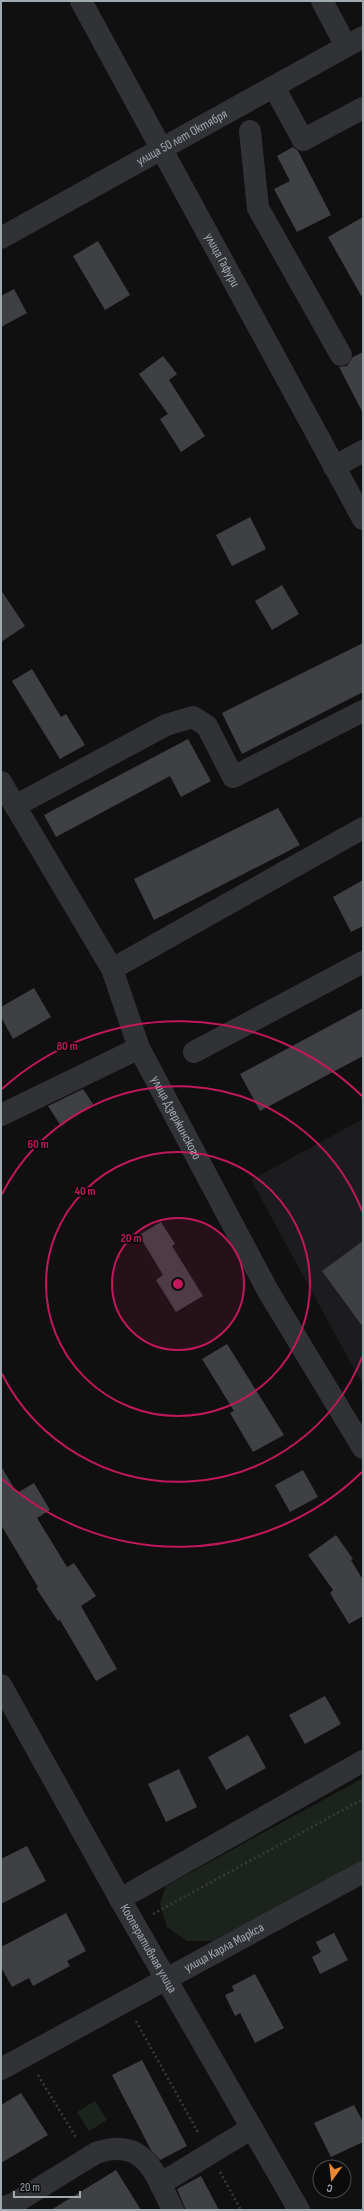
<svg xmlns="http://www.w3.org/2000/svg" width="364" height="2211" viewBox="0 0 364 2211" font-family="'Sofia Sans Condensed',sans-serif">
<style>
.built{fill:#1c1c1e}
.green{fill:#1c231c}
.building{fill:#3f4044}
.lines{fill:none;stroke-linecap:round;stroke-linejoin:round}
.path{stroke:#373a3d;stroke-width:2.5;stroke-dasharray:2 3;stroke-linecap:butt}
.minor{stroke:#313236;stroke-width:22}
.ring{fill:none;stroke:#c2185b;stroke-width:2}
.labels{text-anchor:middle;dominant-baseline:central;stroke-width:3.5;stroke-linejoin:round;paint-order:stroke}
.street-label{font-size:13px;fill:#a1a9b1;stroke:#0b0b0c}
.centre{fill:#c2185b;stroke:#0b0b0c;stroke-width:2}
.ring-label{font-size:12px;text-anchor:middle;font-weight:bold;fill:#c2185b;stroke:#0b0b0c;stroke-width:3.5;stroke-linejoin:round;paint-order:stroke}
</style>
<rect width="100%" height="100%" fill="#101011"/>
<path class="built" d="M363,1119V1385L251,1180Z"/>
<g class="green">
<path d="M363,1778V1861L216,1941H187L167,1927L160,1904L166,1886Z"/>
<path d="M95,2101L107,2120L89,2131L77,2112Z"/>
</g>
<g class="building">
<path d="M293,147L298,151L331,215L297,232L274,189L290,181L277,156Z"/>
<path d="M363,217V299L328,237Z"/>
<path d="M98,241L130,295L105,310L73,256Z"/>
<path d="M14,289L27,313L1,327V296Z"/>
<path d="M363,352V413L339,367L347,366L353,357Z"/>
<path d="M163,356L177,374L169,380L205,436L181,452L160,419L168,414L139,374Z"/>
<path d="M250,517L266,549L232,566L216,535Z"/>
<path d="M282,585L299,614L272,630L255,601Z"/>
<path d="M1,590L25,626L1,642Z"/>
<path d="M363,643V692L242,754L222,713Z"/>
<path d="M32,669L61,717L66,714L85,745L60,759L12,681Z"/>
<path d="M188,739L211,781L181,797L170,776L56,837L44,815Z"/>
<path d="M278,808L300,845L154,920L134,879Z"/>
<path d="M363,880V926L351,932L333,897Z"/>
<path d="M34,988L51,1017L13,1039L1,1017V1007Z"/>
<path d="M363,1008V1056L260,1111L240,1074Z"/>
<path d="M83,1089L93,1104L61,1126L48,1106Z"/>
<path d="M161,1222L175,1244L172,1246L203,1296L176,1312L156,1280L163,1275L139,1235Z"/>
<path d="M363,1241V1327L322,1271Z"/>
<path d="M227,1344L284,1435L253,1452L230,1413L234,1411L202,1359Z"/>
<path d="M1,1466L17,1493L34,1483L50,1510L37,1518L67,1567L74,1563L96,1596L81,1606L117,1669L96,1681L60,1620L58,1621L36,1588L38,1587L1,1525Z"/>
<path d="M303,1470L318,1497L290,1512L275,1485Z"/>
<path d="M336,1535L353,1559L351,1560L363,1580V1616L349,1624L330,1593L333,1590L308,1555Z"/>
<path d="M325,1696L341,1724L305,1744L289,1715Z"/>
<path d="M248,1735L266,1768L226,1790L208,1757Z"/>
<path d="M179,1769L197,1807L166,1822L148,1784Z"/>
<path d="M27,1846L46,1881L1,1904V1859Z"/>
<path d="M66,1913L86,1951L67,1961L70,1966L33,1986L29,1978L12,1987L1,1967V1947Z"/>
<path d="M334,1933L348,1960L320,1974L312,1957L321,1952L316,1942Z"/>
<path d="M255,1974L284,2028L255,2043L240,2013L235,2016L225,1995L234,1991L232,1986Z"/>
<path d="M142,2060L187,2146L160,2160L151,2150L112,2075Z"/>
<path d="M21,2093L48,2135L1,2163V2105Z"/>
<path d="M354,2105L363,2122V2142L331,2157L314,2123Z"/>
<path d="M116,2170L141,2210H51Z"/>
<path d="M201,2176L219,2210H186L177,2189Z"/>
</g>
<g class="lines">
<g class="path">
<path d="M153,1914L363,1799"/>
<path d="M136,2021L199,2134"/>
<path d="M38,2075L77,2139"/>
<path d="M220,2172L241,2210"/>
</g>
<g class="minor">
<path id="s1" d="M81,1L363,519"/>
<path d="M322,1L346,46"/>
<path d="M274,87L303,140L363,108"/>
<path d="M250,131L258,208L341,355"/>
<path id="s2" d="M1,238L363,37"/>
<path d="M334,467L363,451"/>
<path id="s3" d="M1,782L112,969L139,1048L268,1291L363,1448"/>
<path d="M15,806L166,725L193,717L207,726L233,777L363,711"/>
<path d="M112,969L363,828"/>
<path d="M194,1052L363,962"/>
<path d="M1,1115L139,1048"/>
<path id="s4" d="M1,1685L120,1899L299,2210"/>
<path d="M120,1899L363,1761"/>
<path id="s5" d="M1,2069L363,1872"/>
<path d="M160,2184L252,2128"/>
<path d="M1,2208L13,2204L96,2153C145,2136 155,2174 173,2210"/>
</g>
</g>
<circle cx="178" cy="1284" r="66" fill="#c2185b" fill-opacity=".12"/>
<g class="ring">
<circle cx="178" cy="1284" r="66"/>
<circle cx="178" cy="1284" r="132"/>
<path d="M363 1355A198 198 0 0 1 2 1374M2 1194A198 198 0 0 1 363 1213"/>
<path d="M362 1472A263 263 0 0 1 2 1479M2 1089A263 263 0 0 1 362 1096"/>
</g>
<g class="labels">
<g class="street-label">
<text stroke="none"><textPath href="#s2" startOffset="207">улица 50 лет Октября</textPath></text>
<text stroke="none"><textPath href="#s1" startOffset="295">улица Гафури</textPath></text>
<text stroke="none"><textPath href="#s3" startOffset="380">улица Дзержинского</textPath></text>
<text stroke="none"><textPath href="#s4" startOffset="302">Кооперативная улица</textPath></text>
<text stroke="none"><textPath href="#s5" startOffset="254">улица Карла Маркса</textPath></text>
</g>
</g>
<circle cx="178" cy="1284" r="6" class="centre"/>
<g class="ring-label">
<text x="67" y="1050">80 m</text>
<text x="38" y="1148">60 m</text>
<text x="85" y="1195">40 m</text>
<text x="131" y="1242">20 m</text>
</g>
<rect width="364" height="2211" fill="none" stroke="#a1a9b1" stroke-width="4"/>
<g transform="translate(332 2179) rotate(195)"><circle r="19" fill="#0b0b0c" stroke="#474a4e"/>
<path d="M0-3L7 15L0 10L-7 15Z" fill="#e98830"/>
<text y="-6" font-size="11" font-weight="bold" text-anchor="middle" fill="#a1a9b1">С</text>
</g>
<path d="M14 2191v6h66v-6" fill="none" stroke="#a1a9b1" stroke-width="2"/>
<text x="20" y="2191" font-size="12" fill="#a1a9b1" stroke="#0b0b0c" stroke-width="3" paint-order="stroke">20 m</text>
</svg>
